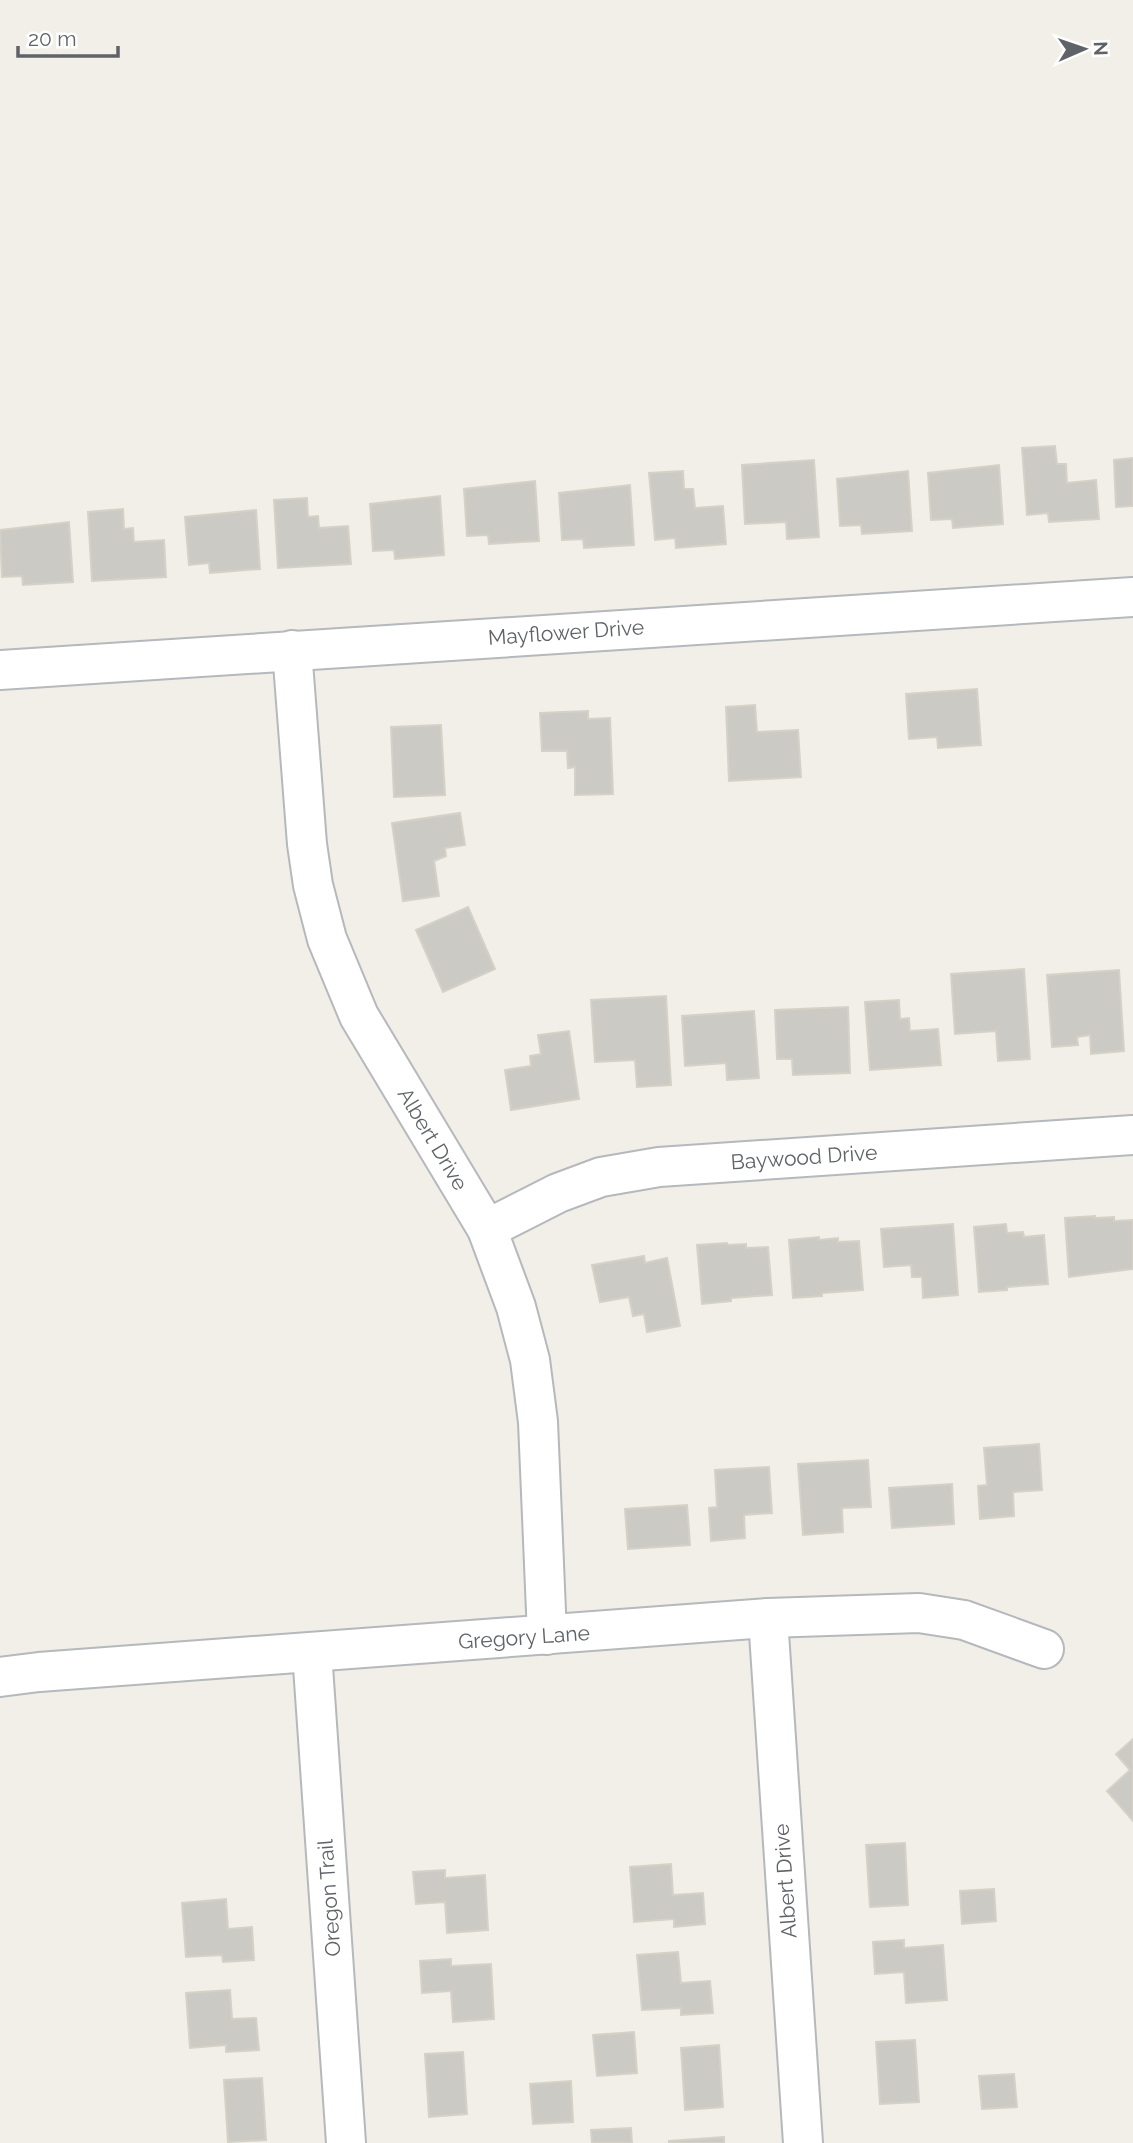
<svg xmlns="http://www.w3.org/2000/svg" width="1133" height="2143" viewBox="0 0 1133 2143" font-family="Raleway,sans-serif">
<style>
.building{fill:#cccac5;stroke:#d6d1c6;stroke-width:2}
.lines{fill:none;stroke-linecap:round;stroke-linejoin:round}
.minor-casing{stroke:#b5b8bc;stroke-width:42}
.minor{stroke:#fff;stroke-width:38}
.labels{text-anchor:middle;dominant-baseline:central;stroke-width:5;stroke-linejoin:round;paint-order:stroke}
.street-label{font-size:21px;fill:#5f6368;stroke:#fff}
</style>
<rect width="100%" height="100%" fill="#f1efe8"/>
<g class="building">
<path d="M1055,446L1057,464H1066L1067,483L1096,480L1099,519L1049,522L1048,513L1027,515L1022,448Z"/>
<path d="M1133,458V506L1116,507L1114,460Z"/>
<path d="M814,460L819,537L787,539L786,522L745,524L742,465Z"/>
<path d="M999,465L1003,524L953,528L952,519L931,520L928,473Z"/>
<path d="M683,471L684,489H693L695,508L723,506L726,544L676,548L675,538L655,540L649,473Z"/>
<path d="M908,471L912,531L862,534L861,525L840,526L837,479Z"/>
<path d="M535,481L539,541L489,544L488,535L467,536L464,489Z"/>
<path d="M630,485L634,545L584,548L583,539L562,540L559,493Z"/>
<path d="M440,496L444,555L395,559L394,550L373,551L370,504Z"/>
<path d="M307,498L308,517L318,516L319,528L348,526L351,564L278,568L274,500Z"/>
<path d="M123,509L124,529L133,528L134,542L164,540L166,577L92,581L88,512Z"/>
<path d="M256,510L260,569L210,573L209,563L189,565L185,517Z"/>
<path d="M69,522L73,582L23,585L22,576L2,577L0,530Z"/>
<path d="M977,689L981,745L938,748L937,737L909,739L906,694Z"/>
<path d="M755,705L757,732L798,730L801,777L729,781L726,707Z"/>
<path d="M588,711V719L610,718L613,794L575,795V767L568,768L567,751H542L540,713Z"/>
<path d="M441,725L445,795L394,797L391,727Z"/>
<path d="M460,813L465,845L445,848L446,856L434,861L439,896L403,901L392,823Z"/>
<path d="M468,907L495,969L443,992L416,930Z"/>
<path d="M1024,969L1030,1059L998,1061L996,1031L955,1034L951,974Z"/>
<path d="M1119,970L1124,1051L1091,1054L1090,1035L1077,1037L1078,1045L1052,1047L1047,975Z"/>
<path d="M666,996L671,1085L637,1087L635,1060L595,1062L591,1000Z"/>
<path d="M899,1000L900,1019L909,1018L910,1031L938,1029L941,1065L870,1070L865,1002Z"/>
<path d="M848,1007L850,1073L793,1075L792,1059H777L775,1010Z"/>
<path d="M754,1011L759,1078L727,1080L726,1063L685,1066L682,1016Z"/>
<path d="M569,1031L579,1099L511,1110L505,1070L531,1066L530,1056L541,1054L538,1035Z"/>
<path d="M1095,1216V1218L1114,1217V1221L1133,1220V1269L1069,1277L1065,1218Z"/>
<path d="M953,1224L958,1295L923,1298L922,1277H912L911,1265L884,1267L881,1229Z"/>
<path d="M1006,1224L1007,1233L1023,1232L1024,1237L1044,1235L1048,1284L1007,1287V1290L979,1292L974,1227Z"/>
<path d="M819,1237V1240L838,1238V1242L859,1241L863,1290L822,1293V1296L793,1298L789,1240Z"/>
<path d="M727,1243L728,1245L746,1244V1248L768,1247L772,1295L731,1298V1301L702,1304L697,1245Z"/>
<path d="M644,1256L645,1263L667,1258L680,1326L647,1332L644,1314L633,1316L629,1297L600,1302L592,1265Z"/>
<path d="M1039,1444L1042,1490L1013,1492L1014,1516L980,1519L978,1486L987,1485L984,1448Z"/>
<path d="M868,1460L871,1507L842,1508L843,1532L803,1535L798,1464Z"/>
<path d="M769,1467L772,1513L744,1515L745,1538L711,1541L709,1508L717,1507L715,1470Z"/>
<path d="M952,1484L954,1524L892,1528L889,1488Z"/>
<path d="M687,1505L690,1545L628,1549L625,1509Z"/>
<path d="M1133,1739V1821L1107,1791L1130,1770L1116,1754Z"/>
<path d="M905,1843L908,1905L870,1907L866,1845Z"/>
<path d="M671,1864L673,1895L703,1893L705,1924L674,1927V1919L634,1922L630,1867Z"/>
<path d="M445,1870V1878L485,1875L488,1930L447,1933L445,1902L416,1904L413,1872Z"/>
<path d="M994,1889L996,1921L962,1924L960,1891Z"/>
<path d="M226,1899L228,1929L252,1927L254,1960L223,1962L222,1955L186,1957L182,1903Z"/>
<path d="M904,1940V1948L943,1945L947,2000L906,2003L904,1972L875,1974L873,1942Z"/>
<path d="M678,1952L681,1983L710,1981L713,2013L681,2015V2008L642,2010L637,1955Z"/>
<path d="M451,1959V1966L491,1964L494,2019L453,2022L451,1991L422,1993L420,1961Z"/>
<path d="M230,1990L232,2019L256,2018L259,2050L226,2052V2045L190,2048L186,1993Z"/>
<path d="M634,2032L637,2073L597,2076L593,2035Z"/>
<path d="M915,2040L919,2102L880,2104L876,2042Z"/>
<path d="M719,2045L723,2107L685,2110L681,2048Z"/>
<path d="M463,2052L467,2114L429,2117L425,2054Z"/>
<path d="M1014,2074L1017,2107L982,2109L979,2076Z"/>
<path d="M262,2078L266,2140L228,2142L224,2080Z"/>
<path d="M571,2081L573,2122L533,2124L530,2084Z"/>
<path d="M631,2128L632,2143H592L591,2130Z"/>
<path d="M724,2137V2143H669V2141Z"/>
</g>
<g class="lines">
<defs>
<g id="minor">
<path d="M292,650L307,844L313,885L327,939L359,1016L487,1229L516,1307L530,1360L538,1422L547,1635"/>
<path d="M0,670L1133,597"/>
<path d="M487,1229L558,1193L601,1177L659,1167L1133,1135"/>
<path d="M768,1618L803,2143"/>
<path d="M312,1652L346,2143"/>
<path d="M0,1677L39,1672L768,1618L919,1613L964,1620L1044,1649"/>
</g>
</defs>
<use href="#minor" class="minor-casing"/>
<use href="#minor" class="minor"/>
</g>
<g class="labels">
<g class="street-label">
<text transform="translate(566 632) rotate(-4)">Mayflower Drive</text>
<text transform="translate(433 1139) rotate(59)">Albert Drive</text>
<text transform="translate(804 1157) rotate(-4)">Baywood Drive</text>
<text transform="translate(524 1637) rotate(-4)">Gregory Lane</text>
<text transform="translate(785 1881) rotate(-94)">Albert Drive</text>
<text transform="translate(329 1898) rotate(-94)">Oregon Trail</text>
</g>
</g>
<g transform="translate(1084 49) rotate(88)" stroke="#ffffff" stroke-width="5" paint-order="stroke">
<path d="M0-5L12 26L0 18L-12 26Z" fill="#5f6368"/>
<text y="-10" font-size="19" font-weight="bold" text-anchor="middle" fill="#5f6368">N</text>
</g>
<path d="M18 46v10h100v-10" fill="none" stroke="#5f6368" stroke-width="3.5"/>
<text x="28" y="46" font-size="21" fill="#5f6368" stroke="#ffffff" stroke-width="5" paint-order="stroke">20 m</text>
</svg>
